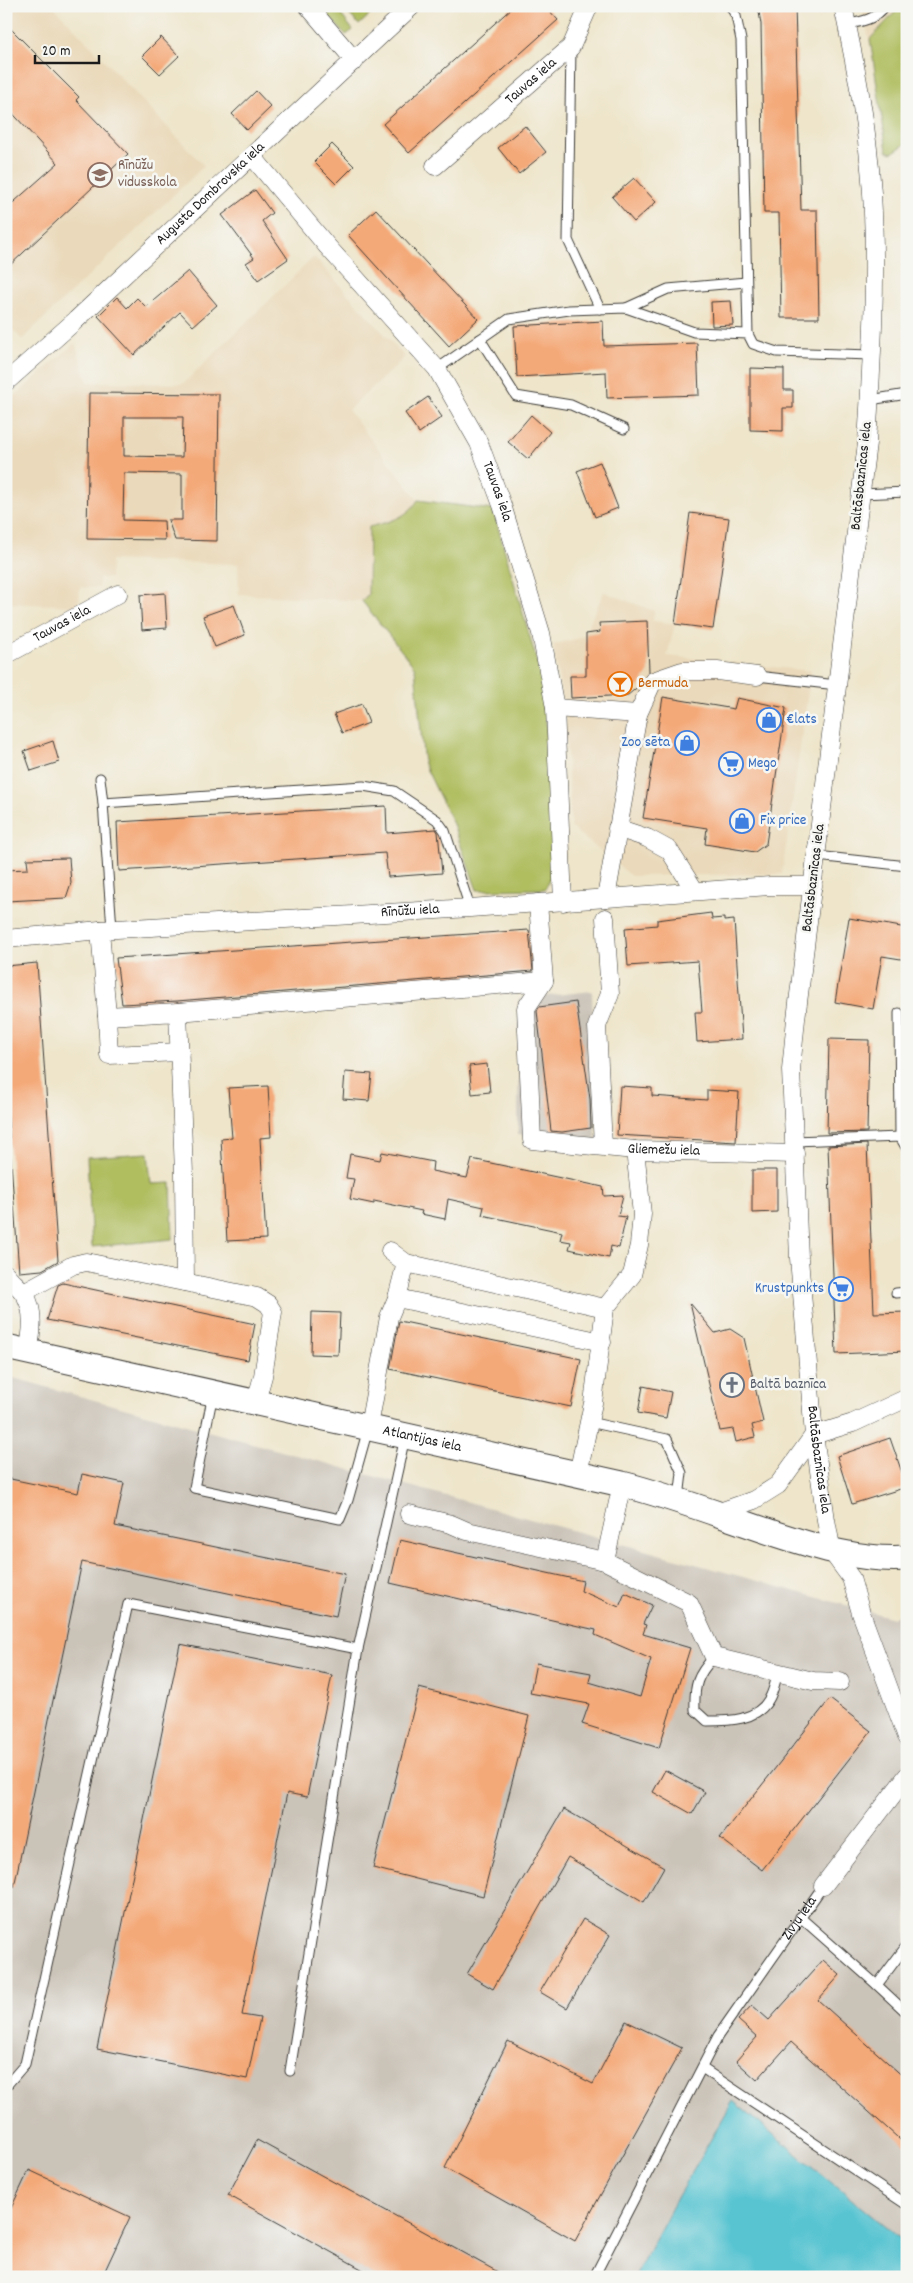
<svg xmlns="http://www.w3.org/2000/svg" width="913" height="2283" viewBox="0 0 913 2283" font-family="Dekko,sans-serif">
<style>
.built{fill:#ead9ba}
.industrial{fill:#cac3b8}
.green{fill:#b0be60;stroke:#666d3e}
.water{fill:#58c4d1;stroke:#3a7076}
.building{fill:#f4a978;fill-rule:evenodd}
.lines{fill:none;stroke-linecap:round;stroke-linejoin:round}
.lane-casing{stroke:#3c3a36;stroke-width:11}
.street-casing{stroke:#3c3a36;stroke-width:19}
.secondary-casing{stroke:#3c3a36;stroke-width:27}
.lane{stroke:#fff;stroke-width:9}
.street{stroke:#fff;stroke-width:18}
.secondary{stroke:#fff;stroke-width:25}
.labels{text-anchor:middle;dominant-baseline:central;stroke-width:5;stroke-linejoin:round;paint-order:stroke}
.street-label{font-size:15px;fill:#1c1c1c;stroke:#f6f6f2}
.education-label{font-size:15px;fill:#785e54;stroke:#f6f6f2;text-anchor:start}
.food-label{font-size:15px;fill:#c56008;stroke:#f6f6f2;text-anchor:start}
.shop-label{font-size:15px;fill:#366cbe;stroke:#f6f6f2;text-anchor:start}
.worship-label{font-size:15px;fill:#5b616d;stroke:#f6f6f2;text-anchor:start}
</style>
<rect width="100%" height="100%" fill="#f6f6f2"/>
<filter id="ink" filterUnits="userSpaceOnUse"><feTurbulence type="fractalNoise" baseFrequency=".02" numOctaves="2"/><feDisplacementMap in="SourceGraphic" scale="10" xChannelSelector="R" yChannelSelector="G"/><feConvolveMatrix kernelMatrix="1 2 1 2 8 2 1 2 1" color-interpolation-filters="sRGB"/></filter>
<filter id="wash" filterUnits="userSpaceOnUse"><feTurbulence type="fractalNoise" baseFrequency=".0096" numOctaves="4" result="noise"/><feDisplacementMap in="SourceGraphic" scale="20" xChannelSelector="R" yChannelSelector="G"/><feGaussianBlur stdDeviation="1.12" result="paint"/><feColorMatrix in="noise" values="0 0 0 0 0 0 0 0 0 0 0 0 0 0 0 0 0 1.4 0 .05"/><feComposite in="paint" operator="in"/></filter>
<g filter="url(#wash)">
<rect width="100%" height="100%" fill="#eee5ca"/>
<g class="built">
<path d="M6,6H53L204,166L22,339L13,330L6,335Z"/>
<path d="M862,6H907V7L870,45Z"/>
<path d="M314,257L405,357L348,410L418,500L413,508L397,520L369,528L368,594L362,601L239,594L238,564L111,560L110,578H99V588L80,587L79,606L6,603V404L75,343L88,382L183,384Z"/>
<path d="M604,592L654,611L653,621L675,624L667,656L811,671L782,874L631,876L571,827L565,717L553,645L583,637Z"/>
</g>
<g class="industrial">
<path d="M592,991L596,1141L518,1134L519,999Z"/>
<path d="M6,1376L893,1618L907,1610V2245L733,2101L678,2196L635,2277H6Z"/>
</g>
<g class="green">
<path d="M319,6H334L353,30L346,35Z"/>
<path d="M342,6H379L359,25Z"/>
<path d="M901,6H907V143L892,153L887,151L870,39Z"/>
<path d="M418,500L493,510L543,682L557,864L545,889L477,890L453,824L424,764L415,668L362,601L368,594L369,527C389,522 407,518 418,500Z"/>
<path d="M148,1153L151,1184L171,1183L173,1239L92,1247L87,1157Z"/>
</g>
<path class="water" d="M733,2101L907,2245V2277H635L678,2196Z"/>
<g id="blocks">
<g class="building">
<path d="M514,6H545L558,20L409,153L383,124Z"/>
<path d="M758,6H795L801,210H817L819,318H781L779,213H764L761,24Z"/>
<path d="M6,24L79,97L76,100L128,154L6,269V209L58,163L6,106Z"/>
<path d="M161,37L179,56L160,74L142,56Z"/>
<path d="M256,91L271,107L247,130L232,114Z"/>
<path d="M525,126L546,152L519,174L498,148Z"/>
<path d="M332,144L354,166L336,184L314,162Z"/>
<path d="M634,178L656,202L634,222L612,197Z"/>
<path d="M255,190L272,213L262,221L288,259L258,280L246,263L254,258L222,215Z"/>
<path d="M376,209L478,319L449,346L348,235Z"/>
<path d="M188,271L217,305L193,326L180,312L134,355L98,316L117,297L127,308L137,298L146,307Z"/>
<path d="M731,301L733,325L712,326L711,302Z"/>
<path d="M603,321L604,346L697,343L699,395L607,398L606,372L517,377L514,326Z"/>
<path d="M750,368L784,369V390H793V408H783V431L750,430Z"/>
<path d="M89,393L219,394L217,541L175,540L168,520H182V474L124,473L123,520L164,521L165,540L87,539ZM124,417H183L182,457L124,456Z"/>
<path d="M428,397L442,417L419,433L405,413Z"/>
<path d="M531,415L550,432L528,459L508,442Z"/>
<path d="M600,462L618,508L595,517L577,471Z"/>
<path d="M690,513L729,518L713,629L675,624Z"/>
<path d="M165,593L167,628L142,630L140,595Z"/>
<path d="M234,605L245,635L215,647L203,616Z"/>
<path d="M647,621L649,671L640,685L628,695L571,698L570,676H586V634L600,632L599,623Z"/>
<path d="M663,697L734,709L737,698L786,708L766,844L755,852L705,844L707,828L643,818Z"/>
<path d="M362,704L369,723L342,733L334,714Z"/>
<path d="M53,741L59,762L31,771L24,751Z"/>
<path d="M386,806L387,833L436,829L438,832L442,873L388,877L385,853L119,871L117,822Z"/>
<path d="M69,858L71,883L66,898L6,901V870L28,869L27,859Z"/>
<path d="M711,913L712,919L724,918V921L734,920L742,1039L697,1042L695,1012H702L698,961L628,966L625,928L657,925V920Z"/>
<path d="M849,918L907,928V960L882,956L873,1009L835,1002Z"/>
<path d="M529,930L533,971L177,1001L122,1004L116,958Z"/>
<path d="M37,963L58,1261L42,1270L19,1272L6,1094V966Z"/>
<path d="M576,1002L590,1099L591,1128L562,1132L551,1131L537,1011L539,1007Z"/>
<path d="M829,1039L869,1040L867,1132L827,1133Z"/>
<path d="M487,1064L490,1092L472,1094L469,1066Z"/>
<path d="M345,1072L372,1074L369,1101L343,1099Z"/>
<path d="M268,1086L271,1137L260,1138L266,1239L227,1241L221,1139L232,1138L228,1088Z"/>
<path d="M620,1086L652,1088V1096L707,1100V1090L739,1092L736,1142L617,1135Z"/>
<path d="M867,1144L874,1313L907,1312V1351L836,1354L828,1146Z"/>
<path d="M382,1152L433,1162L432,1171L467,1178L472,1159L603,1187L604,1196L623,1195L618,1216L626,1217L619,1248L611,1246L609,1258L569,1249L571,1242L560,1240L562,1232L482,1215L484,1207L448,1199L445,1219L421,1214L422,1211L374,1201V1204L350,1199L354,1179L346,1178L350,1154L380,1160Z"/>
<path d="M752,1170H777V1212L752,1213Z"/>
<path d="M63,1283L255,1324L248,1360L47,1320L58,1285Z"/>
<path d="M690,1303L715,1333L730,1329L744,1338L763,1422L752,1425L755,1437L736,1442L733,1429L720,1431Z"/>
<path d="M312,1312L340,1313L338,1355L311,1354Z"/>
<path d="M399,1321L581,1359L571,1407L390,1369Z"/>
<path d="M643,1386L671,1392L666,1418L638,1413Z"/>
<path d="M890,1438L907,1487L852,1504L837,1456Z"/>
<path d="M82,1474L124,1483L115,1526L345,1574L336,1616L82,1562L14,1887L6,1886V1478L78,1493Z"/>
<path d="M400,1540L583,1581L581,1591L619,1607L625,1593L652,1605L643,1624L646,1625L643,1634L690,1648L659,1748L582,1724L589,1704L530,1693L536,1663L591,1673L589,1682L640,1697L651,1659L595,1635L596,1630L390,1583Z"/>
<path d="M180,1644L332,1675L307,1797L287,1793L242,2015L260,2018L247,2079L97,2049Z"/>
<path d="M419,1688L529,1716L483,1896L373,1868Z"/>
<path d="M830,1699L871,1731L762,1870L720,1838Z"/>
<path d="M665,1770L705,1792L692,1814L653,1792Z"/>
<path d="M564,1809L664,1867L644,1902L568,1857L493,1989L467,1974Z"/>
<path d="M583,1919L610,1935L567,2008L540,1992Z"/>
<path d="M823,1960L840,1975L818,2000L907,2080V2146L791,2042L757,2080L736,2061L757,2037L738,2020L752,2005L769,2020Z"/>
<path d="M626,2021L682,2048L575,2241L445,2168L508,2041L593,2084Z"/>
<path d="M257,2140L507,2277H376L228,2195Z"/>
<path d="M29,2170L130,2217L102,2277H6V2219Z"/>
</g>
</g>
</g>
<g filter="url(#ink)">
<use href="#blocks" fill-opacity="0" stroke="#3c3a36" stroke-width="1"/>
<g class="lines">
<defs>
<g id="lane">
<path d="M730,6L736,16L741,40L748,334"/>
<path d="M847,24C862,22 876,19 885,6"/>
<path d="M571,47L568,240L600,309"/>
<path d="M626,308L668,289L746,282"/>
<path d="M480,339L516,396L571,405L624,429"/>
<path d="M437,369L509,319L569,310L626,308L694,332L748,334L753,344L777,352L871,355"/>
<path d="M870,400L907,394"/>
<path d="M861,494L907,492"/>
<path d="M757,676L837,685"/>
<path d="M100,778L103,803"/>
<path d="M817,856L907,866"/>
<path d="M112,929L103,803L363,786L394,791L437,820L445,831L470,908"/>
<path d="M899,1013L900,1137"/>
<path d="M794,1141L900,1137L907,1149"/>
<path d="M896,1293L907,1292"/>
<path d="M213,1394L194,1488L340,1519L348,1500L368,1429"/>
<path d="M589,1422L667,1439L682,1473L679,1498"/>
<path d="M714,1657C697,1675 694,1685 695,1710L707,1721C729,1721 757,1721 769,1699C774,1691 775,1681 778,1673"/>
<path d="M800,1917L877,1985"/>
<path d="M907,1945L877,1985L907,2013"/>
<path d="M702,2068L907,2205"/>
<path d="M290,2071L358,1649L405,1437"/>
<path d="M6,2086L25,2064L128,1604L358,1649"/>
<path id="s1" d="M594,2277L718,2036L823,1886"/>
</g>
<g id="street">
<path d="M308,6L355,61"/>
<path id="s2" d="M843,6C856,68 868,130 872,193C877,276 872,360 867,443L796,1019L791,1070L799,1258L814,1435L826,1520L832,1552L851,1578L861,1613L907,1737"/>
<path id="s3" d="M252,156L327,246L437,369L479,443L502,505L541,633L555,708L563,902"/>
<path id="s4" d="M435,166L571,47L589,6"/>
<path id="s5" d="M6,382L76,320L412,6"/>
<path id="s6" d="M6,655L118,594"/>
<path d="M555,708L638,714"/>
<path d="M617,828L647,838L669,850L695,891"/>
<path d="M606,898L638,714L653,681L682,671H717L757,676"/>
<path id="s7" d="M538,903L544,981L526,1008L532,1140L635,1150L795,1154"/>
<path d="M100,930L107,1016L178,1012L184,1174L185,1282"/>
<path id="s8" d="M6,939L100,930L470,908L770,886H813"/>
<path d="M178,1012L544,981"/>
<path d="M107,1016L109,1055L180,1052"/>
<path d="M603,1146L597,1026L610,994L605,918"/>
<path d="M390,1251L406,1263L605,1308"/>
<path d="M6,1274C11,1281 17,1285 22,1291C36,1307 32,1334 28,1352"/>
<path d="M24,1292L73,1265L86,1262L257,1297L268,1304L273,1312L263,1376L256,1401"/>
<path d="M397,1298L602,1342"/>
<path d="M369,1426L389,1317L397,1298L406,1263"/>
<path d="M814,1435L853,1423L907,1398"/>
<path d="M578,1474L593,1403L605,1308L632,1275L639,1245L642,1214L635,1150"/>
<path d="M622,1484L605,1561L689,1603L714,1657L813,1681L840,1682"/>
<path d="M409,1514L451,1524L467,1531L605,1561"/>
<path d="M714,1514L754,1500L778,1485L814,1435"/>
<path d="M823,1886L907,1776"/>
</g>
<g id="secondary">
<path id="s9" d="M6,1347L622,1484C674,1497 725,1517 776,1534C819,1548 861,1561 907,1558"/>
</g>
</defs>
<use href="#lane" class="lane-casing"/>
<use href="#street" class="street-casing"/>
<use href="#secondary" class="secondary-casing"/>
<use href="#lane" class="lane"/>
<use href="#street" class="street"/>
<use href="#secondary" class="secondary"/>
</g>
</g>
<defs>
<symbol id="school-ring" viewBox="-11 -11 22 22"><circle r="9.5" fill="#f6f6f2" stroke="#8d6e63" stroke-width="1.5"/><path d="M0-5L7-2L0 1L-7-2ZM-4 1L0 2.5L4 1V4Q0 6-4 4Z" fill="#8d6e63"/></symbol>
<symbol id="bar-ring" viewBox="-11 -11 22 22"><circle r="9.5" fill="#f6f6f2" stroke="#e8710a" stroke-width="1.5"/><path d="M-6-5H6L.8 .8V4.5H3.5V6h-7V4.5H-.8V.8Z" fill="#e8710a"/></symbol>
<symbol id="shop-ring" viewBox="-11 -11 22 22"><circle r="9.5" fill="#f6f6f2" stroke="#3f7fe0" stroke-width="1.5"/><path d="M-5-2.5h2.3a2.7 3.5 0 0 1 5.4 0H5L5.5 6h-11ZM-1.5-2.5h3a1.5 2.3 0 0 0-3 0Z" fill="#3f7fe0"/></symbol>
<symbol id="supermarket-ring" viewBox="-11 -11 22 22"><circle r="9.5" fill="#f6f6f2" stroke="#3f7fe0" stroke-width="1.5"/><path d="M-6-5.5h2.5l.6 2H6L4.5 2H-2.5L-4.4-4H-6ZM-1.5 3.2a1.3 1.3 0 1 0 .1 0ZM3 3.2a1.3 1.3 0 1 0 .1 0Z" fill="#3f7fe0"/></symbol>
<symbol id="church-ring" viewBox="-11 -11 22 22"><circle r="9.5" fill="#f6f6f2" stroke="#6b7280" stroke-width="1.5"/><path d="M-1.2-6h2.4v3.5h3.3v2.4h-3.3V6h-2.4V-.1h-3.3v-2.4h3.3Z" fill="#6b7280"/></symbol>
</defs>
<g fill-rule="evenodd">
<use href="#school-ring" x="86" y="161" width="28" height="28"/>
<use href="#bar-ring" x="606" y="670" width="28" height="28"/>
<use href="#shop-ring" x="755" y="706" width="28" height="28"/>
<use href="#shop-ring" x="673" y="729" width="28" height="28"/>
<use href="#supermarket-ring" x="717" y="750" width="28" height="28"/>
<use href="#shop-ring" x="728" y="807" width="28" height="28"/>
<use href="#supermarket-ring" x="827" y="1275" width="28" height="28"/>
<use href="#church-ring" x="718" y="1371" width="28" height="28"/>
</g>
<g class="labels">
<g class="street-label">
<text stroke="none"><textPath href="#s4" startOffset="128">Tauvas iela</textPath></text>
<text stroke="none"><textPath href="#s5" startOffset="278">Augusta Dombrovska iela</textPath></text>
<text transform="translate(862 476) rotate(-84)">Baltāsbaznīcas iela</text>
<text stroke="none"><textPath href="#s3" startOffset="419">Tauvas iela</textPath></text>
<text stroke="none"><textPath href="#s6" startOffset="64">Tauvas iela</textPath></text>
<text transform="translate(814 878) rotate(-83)">Baltāsbaznīcas iela</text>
<text stroke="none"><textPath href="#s8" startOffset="405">Rīnūžu iela</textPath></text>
<text stroke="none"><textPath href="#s7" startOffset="375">Gliemežu iela</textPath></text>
<text stroke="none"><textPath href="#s9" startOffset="426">Atlantijas iela</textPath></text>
<text stroke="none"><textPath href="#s2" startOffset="1462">Baltāsbaznīcas iela</textPath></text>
<text stroke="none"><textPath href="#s1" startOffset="414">Zivju iela</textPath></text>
</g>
<g class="education-label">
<text x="118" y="166">Rīnūžu<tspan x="118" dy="17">vidusskola</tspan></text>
</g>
<g class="food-label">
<text x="638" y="684">Bermuda</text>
</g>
<g class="shop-label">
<text x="786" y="720">€lats</text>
<text x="670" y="743" text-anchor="end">Zoo sēta</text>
<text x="748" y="764">Mego</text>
<text x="760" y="821">Fix price</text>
<text x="824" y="1289" text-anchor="end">Krustpunkts</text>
</g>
<g class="worship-label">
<text x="750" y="1385">Baltā baznīca</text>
</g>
</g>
<rect width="913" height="2283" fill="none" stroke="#f6f6f2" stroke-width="25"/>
<path d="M35 55v8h64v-8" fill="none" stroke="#1c1c1c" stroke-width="2.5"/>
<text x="42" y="55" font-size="15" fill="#1c1c1c" stroke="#f6f6f2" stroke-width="4" paint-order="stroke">20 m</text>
</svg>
